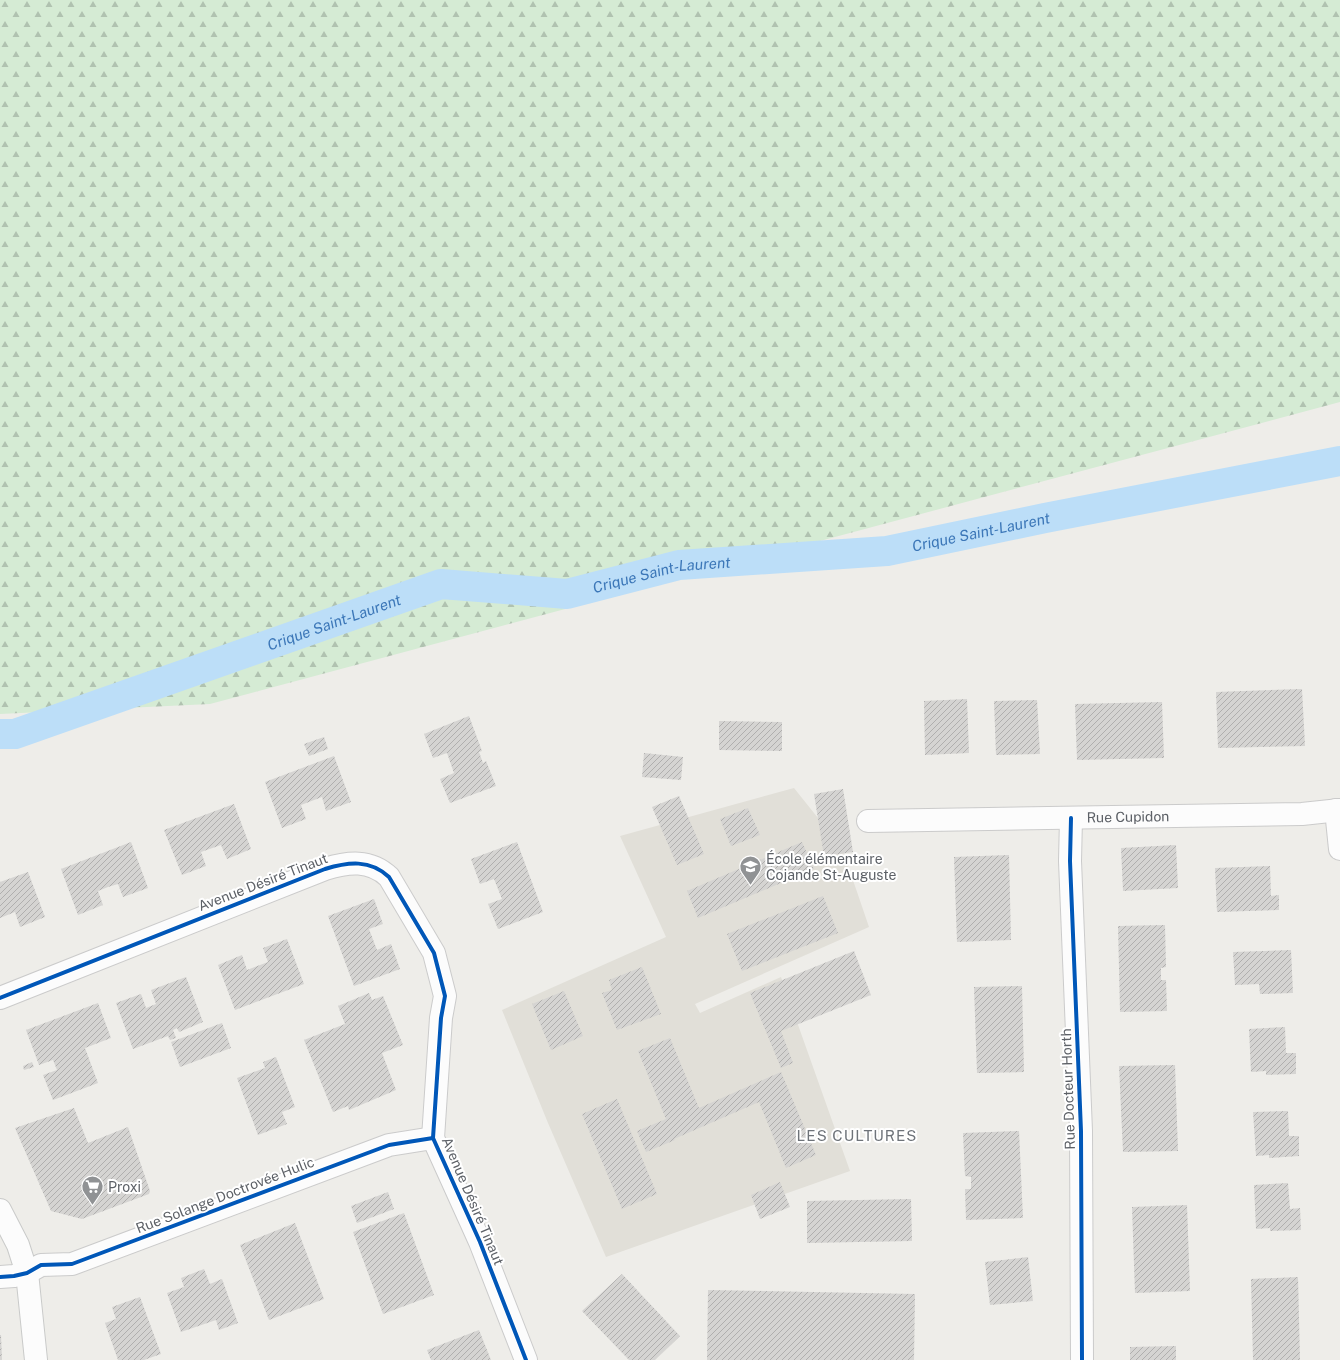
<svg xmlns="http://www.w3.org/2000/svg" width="1340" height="1360" viewBox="0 0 1340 1360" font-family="'Public Sans',sans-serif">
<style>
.education{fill:#e1dfd8}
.forest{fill:url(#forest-firs)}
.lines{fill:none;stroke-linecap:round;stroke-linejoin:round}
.canal{stroke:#bcdef8;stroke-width:30}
.building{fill:url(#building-hatch)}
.street-casing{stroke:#cbcbcb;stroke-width:24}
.secondary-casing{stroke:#c9cac9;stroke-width:24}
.street{stroke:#fcfcfc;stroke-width:22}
.secondary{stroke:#fcfcfc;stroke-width:22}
.cycleway-casing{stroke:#fff;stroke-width:6}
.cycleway{stroke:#0057b8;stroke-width:4}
.labels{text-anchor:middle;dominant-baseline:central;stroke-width:4;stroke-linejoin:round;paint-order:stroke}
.street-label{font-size:14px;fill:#5d6167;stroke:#fff}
.poi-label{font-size:14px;fill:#5d6167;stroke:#fff;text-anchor:start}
.water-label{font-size:15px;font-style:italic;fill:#3c77b8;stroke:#fff}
.neighbourhood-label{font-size:15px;letter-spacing:1px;fill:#6e7379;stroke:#fff}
</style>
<defs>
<pattern id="forest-firs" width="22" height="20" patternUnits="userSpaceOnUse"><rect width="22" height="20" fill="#d5ebd4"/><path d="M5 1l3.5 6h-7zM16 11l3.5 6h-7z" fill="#b0c2b0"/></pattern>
<pattern id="building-hatch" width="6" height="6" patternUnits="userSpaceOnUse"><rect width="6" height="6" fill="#d5d4d2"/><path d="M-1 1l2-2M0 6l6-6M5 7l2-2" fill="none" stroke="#b0afae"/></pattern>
</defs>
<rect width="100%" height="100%" fill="#eeede9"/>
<path class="education" d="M794,788L842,848L869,927L695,1004L700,1013L781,977L850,1171L606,1257L548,1123L502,1010L666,937L620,836Z"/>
<path class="forest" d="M0,0H1340V402L210,704L0,714Z"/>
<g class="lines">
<path class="canal" id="s1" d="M0,734H15L441,584L567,594L679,565L887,551L1045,518L1340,461"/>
</g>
<g class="building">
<path d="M1302,689L1305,746L1218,748L1216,692Z"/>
<path d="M967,699L969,753L925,755L924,701Z"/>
<path d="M1037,700L1040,754L996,755L994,701Z"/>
<path d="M1162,702L1164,758L1077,760L1075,704Z"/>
<path d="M469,716L482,751L479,752L483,763L486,761L496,786L450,803L440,779L454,773L447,753L433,758L424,734Z"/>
<path d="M719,721L782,722V751L719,750Z"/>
<path d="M324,737L328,749L309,756L304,744Z"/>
<path d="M644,753L683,757L681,780L642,777Z"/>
<path d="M334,756L351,802L326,811L322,797L301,805L306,819L282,828L265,782Z"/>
<path d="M843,789L853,852L824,856L814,794Z"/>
<path d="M679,796L704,854L677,865L652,807Z"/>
<path d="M234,804L251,849L227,859L221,845L201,852L206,866L182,875L164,830Z"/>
<path d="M748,808L760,835L731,846L720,819Z"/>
<path d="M131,842L148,888L123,897L118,884L108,887L98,891L103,905L78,915L61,869Z"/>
<path d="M517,842L543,912L498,929L488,904L502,899L494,879L480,884L471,859Z"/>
<path d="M802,842L814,869L698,918L687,891Z"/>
<path d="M1176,845L1178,888L1123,891L1121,848Z"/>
<path d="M1009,855L1011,940L957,942L954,857Z"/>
<path d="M1270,866L1271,896L1279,895V910L1217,912L1215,868Z"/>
<path d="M28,872L45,917L20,927L15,912L0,918V882Z"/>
<path d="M823,896L838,933L742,971L727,934Z"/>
<path d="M374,899L383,924L369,929L377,950L391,944L400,969L354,986L328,916Z"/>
<path d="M1165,925L1166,967L1161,968V980H1166L1167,1011L1120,1012L1118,926Z"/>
<path d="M287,939L304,984L235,1010L218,965L242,955L247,970L268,962L263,948Z"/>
<path d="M1291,950L1293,993L1260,994L1259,984L1235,985L1233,952Z"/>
<path d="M854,951L871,995L781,1031L793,1063L781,1068L750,993Z"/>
<path d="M642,967L661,1014L617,1030L602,993L612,990L609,980Z"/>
<path d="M186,977L203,1022L179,1032L177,1028L173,1030L176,1038L170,1040L168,1036L133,1049L116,1003L141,994L146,1008L156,1004L151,990Z"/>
<path d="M1022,986L1024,1072L977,1073L974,987Z"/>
<path d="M564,991L583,1036L551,1050L532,1004Z"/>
<path d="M369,993L372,1000L383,996L403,1045L382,1053L396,1090L349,1110L348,1106L333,1112L304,1040L345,1024L338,1006Z"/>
<path d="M98,1003L111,1038L85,1048L98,1083L53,1100L43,1075L57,1070L53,1060L39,1065L26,1030Z"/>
<path d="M222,1023L231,1048L180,1067L171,1042Z"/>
<path d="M1285,1027L1286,1053H1296V1074L1266,1075V1071L1251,1072L1249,1029Z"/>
<path d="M670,1038L699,1108L781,1072L816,1155L786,1168L759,1102L674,1139L675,1140L646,1152L637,1131L666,1119L638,1051Z"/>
<path d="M276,1057L295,1107L282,1112L287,1124L258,1135L237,1078L265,1068L263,1062Z"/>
<path d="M32,1062L34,1067L24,1070L23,1066Z"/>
<path d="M1175,1065L1178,1151L1123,1152L1119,1066Z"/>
<path d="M617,1099L657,1194L622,1209L582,1114Z"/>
<path d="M74,1108L88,1143L128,1127L150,1191L149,1194L82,1219L51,1211L15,1128Z"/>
<path d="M1288,1111L1289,1136H1299V1156L1269,1158V1155L1256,1156L1253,1112Z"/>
<path d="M1019,1131L1023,1218L966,1220L965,1189H971V1177L965,1176L963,1133Z"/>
<path d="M780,1182L790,1207L760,1219L751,1195Z"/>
<path d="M1288,1183L1290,1209L1300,1208L1301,1230L1270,1231V1228L1256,1229L1254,1185Z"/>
<path d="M388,1192L394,1209L357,1223L351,1206Z"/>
<path d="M911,1199L912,1241L807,1243V1201Z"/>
<path d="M1187,1205L1190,1291L1135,1293L1132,1207Z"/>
<path d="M404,1213L434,1295L383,1314L353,1232Z"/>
<path d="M295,1223L324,1299L269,1320L240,1245Z"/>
<path d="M1028,1257L1033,1301L990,1305L985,1262Z"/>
<path d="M204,1269L210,1284L222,1279L238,1323L219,1330L216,1320L181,1332L167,1293L184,1287L181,1278Z"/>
<path d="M622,1274L680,1336L655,1360H629L582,1311Z"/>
<path d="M1298,1277L1300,1360H1253L1251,1279Z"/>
<path d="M708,1290L915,1294L914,1360H707Z"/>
<path d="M140,1297L161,1354L144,1360H118L105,1323L116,1319L112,1307Z"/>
<path d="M479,1330L491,1360H431L427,1350Z"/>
<path d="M0,1335H1L2,1360H0Z"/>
<path d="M1176,1346V1360H1130V1347Z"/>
</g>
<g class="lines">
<defs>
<g id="street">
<path d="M1336,810L1340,849"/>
<path d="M1071,818L1070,861L1081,1131L1082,1360"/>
<path id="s2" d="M868,821L1302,814L1340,810"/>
<path d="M0,998L325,869C348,862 370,859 389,877L434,953L445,996L441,1018L433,1138L480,1242L526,1360"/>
<path d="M0,1277L14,1276L27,1273L41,1265L72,1264L389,1145L433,1138"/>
</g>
<path id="secondary" d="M0,1210L18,1245L27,1273L36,1360"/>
</defs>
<use href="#street" class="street-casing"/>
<use href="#secondary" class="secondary-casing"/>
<use href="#street" class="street"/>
<use href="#secondary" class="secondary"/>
<defs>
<g id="cycleway">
<path d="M1071,818L1070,861L1081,1131L1082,1360"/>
<path d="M0,998L325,869C348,862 370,859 389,877L434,953L445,996L441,1018L433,1138L480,1242L526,1360"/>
<path d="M0,1277L14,1276L27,1273L41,1265L72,1264L389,1145L433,1138"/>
</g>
</defs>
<use href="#cycleway" class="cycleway-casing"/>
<use href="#cycleway" class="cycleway"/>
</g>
<defs>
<symbol id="school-pin" viewBox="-11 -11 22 30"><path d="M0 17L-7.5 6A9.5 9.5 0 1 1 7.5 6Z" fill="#909294" stroke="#fff"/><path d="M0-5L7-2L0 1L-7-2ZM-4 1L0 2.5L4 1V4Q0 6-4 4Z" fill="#fff"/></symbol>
<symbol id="supermarket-pin" viewBox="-11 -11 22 30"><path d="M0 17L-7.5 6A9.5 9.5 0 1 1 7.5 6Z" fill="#909294" stroke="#fff"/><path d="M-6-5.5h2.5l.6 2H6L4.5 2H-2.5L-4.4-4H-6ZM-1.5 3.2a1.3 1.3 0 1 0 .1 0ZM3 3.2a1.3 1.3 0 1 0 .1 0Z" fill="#fff"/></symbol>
</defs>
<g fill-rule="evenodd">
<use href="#school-pin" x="738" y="854" width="25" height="34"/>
<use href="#supermarket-pin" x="80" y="1174" width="25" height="34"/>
</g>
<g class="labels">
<g class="street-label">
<text stroke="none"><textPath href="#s2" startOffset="260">Rue Cupidon</textPath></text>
<text transform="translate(263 882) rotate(-21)">Avenue Désiré Tinaut</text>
<text transform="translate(1068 1089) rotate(-92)">Rue Docteur Horth</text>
<text transform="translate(225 1195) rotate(-21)">Rue Solange Doctrovée Hulic</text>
<text transform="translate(473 1201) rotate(67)">Avenue Désiré Tinaut</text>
</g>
<g class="poi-label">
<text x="766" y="859">École élémentaire<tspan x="766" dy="16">Cojande St-Auguste</tspan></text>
<text x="108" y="1187">Proxi</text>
</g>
<g class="water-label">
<text stroke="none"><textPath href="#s1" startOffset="1013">Crique Saint-Laurent</textPath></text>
<text stroke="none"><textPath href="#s1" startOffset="690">Crique Saint-Laurent</textPath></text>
<text stroke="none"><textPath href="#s1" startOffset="353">Crique Saint-Laurent</textPath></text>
</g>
<g class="neighbourhood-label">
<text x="857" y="1135">LES CULTURES</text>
</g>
</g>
</svg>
